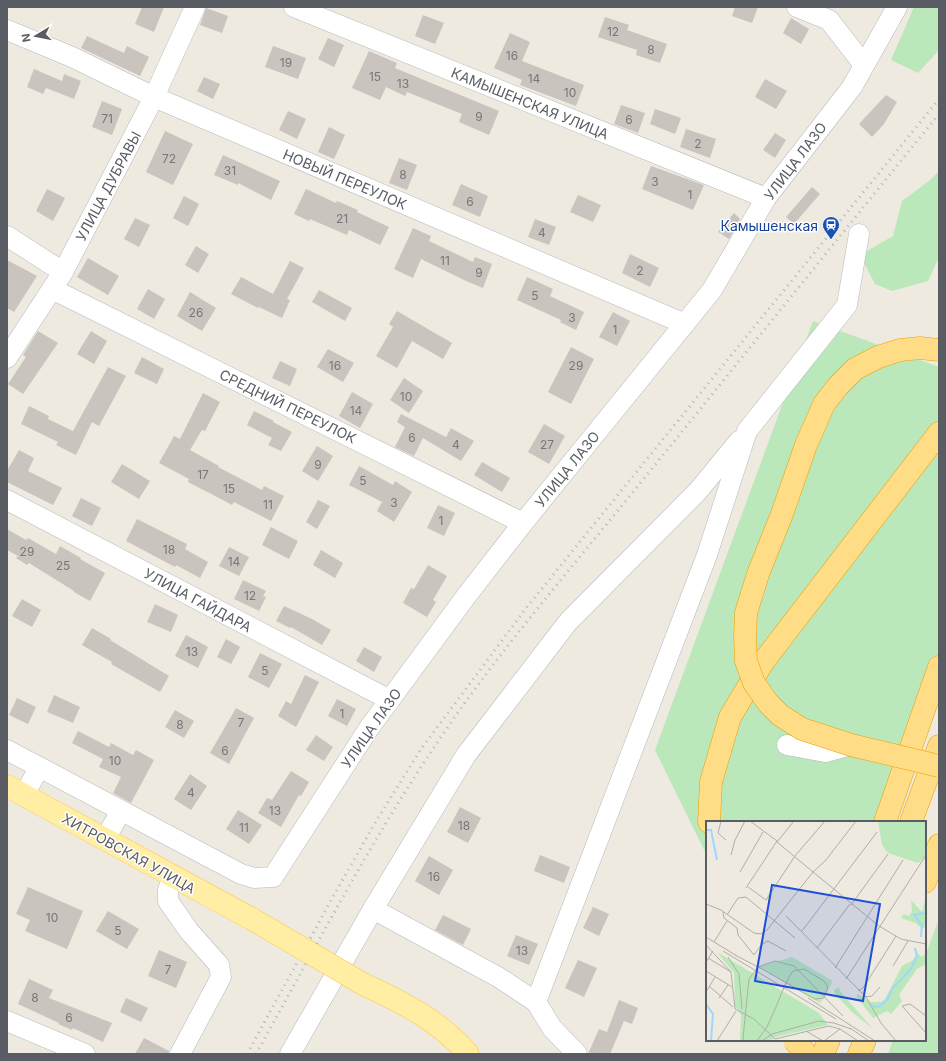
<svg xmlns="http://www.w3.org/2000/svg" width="946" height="1061" viewBox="0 0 946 1061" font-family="Inter,sans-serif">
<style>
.green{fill:#bbe8ba}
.building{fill:#c9c4bd}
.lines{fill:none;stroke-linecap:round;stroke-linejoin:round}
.minor-casing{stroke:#b6b9be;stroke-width:21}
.major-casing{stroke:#fec749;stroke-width:23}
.highway-casing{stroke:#ee9e00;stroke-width:23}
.minor{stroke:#fff;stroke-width:20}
.major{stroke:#ffeea4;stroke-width:22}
.highway{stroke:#ffdd86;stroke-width:22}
.rail{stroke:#b4b5b6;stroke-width:3;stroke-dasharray:1 5;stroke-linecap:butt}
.major-bridge-casing{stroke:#fec749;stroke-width:23;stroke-linecap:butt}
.highway-bridge-casing{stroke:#ee9e00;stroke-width:23;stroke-linecap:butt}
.major-bridge{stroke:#ffeea4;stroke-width:22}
.highway-bridge{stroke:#ffdd86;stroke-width:22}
.labels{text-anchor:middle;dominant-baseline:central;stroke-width:3;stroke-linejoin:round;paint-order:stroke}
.number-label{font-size:12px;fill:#75777a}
.street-label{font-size:14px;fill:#595d63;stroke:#fff}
.transit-label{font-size:14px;fill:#164399;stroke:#fff;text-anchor:end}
.inset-river{fill:none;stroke:#9fd7ff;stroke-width:2}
.inset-road{fill:none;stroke:#aeaeaa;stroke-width:1}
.view{fill:#1d4ed8;fill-opacity:0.15;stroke:#1d4ed8;stroke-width:2}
.inset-edge{fill:none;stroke:#595d63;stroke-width:2}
</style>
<rect width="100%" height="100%" fill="#eeeae0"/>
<g class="green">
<path d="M914,7H939V50L918,73L891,60Z"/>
<path d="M939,171V257L928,281L892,291L875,284L860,255L893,236L902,201L929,181Z"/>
<path d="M813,321L939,367V689L890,822H707V856L655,750Z"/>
<path d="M939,919V1054H888L893,1040H925V956Z"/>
</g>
<g class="building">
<path d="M142,7H164L154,32L135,24Z"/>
<path d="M735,7H758L752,23L732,16Z"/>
<path d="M206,8L228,16L222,33L200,25Z"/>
<path d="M423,15L444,23L435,44L415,36Z"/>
<path d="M605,17L629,25L627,30L667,44L660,63L636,55L637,50L598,37Z"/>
<path d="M791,18L809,29L801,44L783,33Z"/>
<path d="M510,33L530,42L522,61L584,85L576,106L520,85L522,80L494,68Z"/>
<path d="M87,36L124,53L127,46L149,57L140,76L81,48Z"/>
<path d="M328,38L344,45L334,67L318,59Z"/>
<path d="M273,46L306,58L298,79L265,67Z"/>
<path d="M369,51L397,63L395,68L499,111L489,135L459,122L462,114L407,92L405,96L386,87L380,100L352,88Z"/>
<path d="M34,69L62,81L64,74L81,81L74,99L46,88L43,94L27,87Z"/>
<path d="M204,77L220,84L213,99L197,91Z"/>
<path d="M765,79L787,91L776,109L755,97Z"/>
<path d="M886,95L897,102L884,124L872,137L859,124Z"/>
<path d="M102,101L122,109L112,135L92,127Z"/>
<path d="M621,105L645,113L638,133L614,124Z"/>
<path d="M655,109L681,118L675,134L650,124Z"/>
<path d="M288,111L306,119L297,139L279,130Z"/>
<path d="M329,127L345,135L334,159L318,152Z"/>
<path d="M686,129L716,139L710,158L680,147Z"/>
<path d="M165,131L193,144L173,185L146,172Z"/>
<path d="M775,133L786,140L775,158L763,150Z"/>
<path d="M223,155L280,181L271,200L238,183V185L214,175Z"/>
<path d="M399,158L417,165L407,190L389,183Z"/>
<path d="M651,166L704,185L693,210L642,189Z"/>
<path d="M461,184L488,196L480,217L452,205Z"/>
<path d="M812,187L820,194L794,224L786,217Z"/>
<path d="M47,189L65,198L53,221L36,211Z"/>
<path d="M306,189L336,203L337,201L358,210L357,212L389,227L380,245L349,230L347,235L310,219L309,221L294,214Z"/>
<path d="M578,195L601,205L593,222L570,212Z"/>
<path d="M184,196L199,204L188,226L173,218Z"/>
<path d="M734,213L740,219L729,239L718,232Z"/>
<path d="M135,218L150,225L139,247L124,239Z"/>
<path d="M535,219L556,227L549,245L528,237Z"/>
<path d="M413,228L431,236L429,241L473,262L475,257L492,264L483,288L466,281L421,259L413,278L394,269Z"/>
<path d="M196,246L209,254L198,273L185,265Z"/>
<path d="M630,254L659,268L650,287L622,273Z"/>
<path d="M88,258L119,276L108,295L77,277Z"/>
<path d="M7,260L37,276L14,312L7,308Z"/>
<path d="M290,261L304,268L287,299L290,300L282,318L259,307L258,308L231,294L241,277L273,294Z"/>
<path d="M527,277L553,289L550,296L584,312L576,330L560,322L561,320L517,300Z"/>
<path d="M148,289L165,299L154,319L137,309Z"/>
<path d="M319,290L352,308L345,321L312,302Z"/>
<path d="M190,292L216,308L202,331L177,316Z"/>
<path d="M397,311L452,343L443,359L412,341L397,368L376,356L393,327L389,324Z"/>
<path d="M613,312L630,321L617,346L599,337Z"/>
<path d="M38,331L58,343L23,394L8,384L26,357L23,355Z"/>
<path d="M91,331L107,341L94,364L77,354Z"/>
<path d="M571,347L594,359L571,404L548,392Z"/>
<path d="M328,349L354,363L343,382L317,367Z"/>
<path d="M142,357L164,369L157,384L134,373Z"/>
<path d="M280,361L297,369L290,386L272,378Z"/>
<path d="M108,367L126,376L99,426L92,422L76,455L56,445L58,442L21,424L29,406L49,416L48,419L73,431Z"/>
<path d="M404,378L423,391L409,413L390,400Z"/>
<path d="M352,392L373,404L360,428L339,416Z"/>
<path d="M203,393L220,402L205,431L202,430L190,450L219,466L218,467L262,490L264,486L284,496L271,521L234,502L232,505L217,497L188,482L189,479L159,463L174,436L180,439Z"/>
<path d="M254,411L274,421L273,422L292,432L281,451L268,445L272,438L247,425Z"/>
<path d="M401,414L446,437L451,428L474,441L461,461L423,438L414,456L395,447L405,427L397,422Z"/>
<path d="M544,424L565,436L549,464L528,452Z"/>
<path d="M317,446L333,456L318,481L302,471Z"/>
<path d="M19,450L34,458L28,471L62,488L53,505L7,482V471Z"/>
<path d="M482,462L510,478L502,492L474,475Z"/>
<path d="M122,464L150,481L139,499L111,482Z"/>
<path d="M359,466L393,485L395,481L412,492L394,522L377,511L382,502L349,485Z"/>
<path d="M81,498L101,508L92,526L72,516Z"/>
<path d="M318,500L330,506L317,529L306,522Z"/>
<path d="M438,505L455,513L444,536L427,528Z"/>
<path d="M137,519L187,544L185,549L208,562L200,578L176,565L175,567L126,541Z"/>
<path d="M271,527L298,541L289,559L262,545Z"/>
<path d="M7,529L26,540L28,538L56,554L60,546L81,558L80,559L105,573L90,601L74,592V591L29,563L27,565L16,558L18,556L7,550Z"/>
<path d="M229,547L249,557L239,576L219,566Z"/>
<path d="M321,550L343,563L335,578L313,565Z"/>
<path d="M428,565L447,576L433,600L436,602L427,617L403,603L411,588L414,589Z"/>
<path d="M243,580L266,591L263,596L266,597L259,611L234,599Z"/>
<path d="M22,599L41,610L32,627L12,616Z"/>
<path d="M155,604L178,615L171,632L147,622Z"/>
<path d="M284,606L312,619L331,630L322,645L291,627L290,628L276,621Z"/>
<path d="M92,628L111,639L110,640L169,676L160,692L111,664L112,662L82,645Z"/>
<path d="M186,635L208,647L198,668L175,656Z"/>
<path d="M226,639L240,647L231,664L217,657Z"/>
<path d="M364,647L382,657L374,672L356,661Z"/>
<path d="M260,653L282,664L269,688L248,677Z"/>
<path d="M305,675L319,682L296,727L278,716L286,701L291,704Z"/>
<path d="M54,695L80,707L73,723L47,712Z"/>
<path d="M17,698L36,707L28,724L9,715Z"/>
<path d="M337,699L356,709L347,726L328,716Z"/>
<path d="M236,708L254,718L229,764L210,753Z"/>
<path d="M175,710L194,721L184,738L165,727Z"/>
<path d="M78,731L109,747L111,743L133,755L136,750L154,760L131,803L113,793L121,777L99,767L103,759L72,743Z"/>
<path d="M316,735L333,747L324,761L306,750Z"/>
<path d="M291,771L309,782L301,796L299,795L281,827L258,813L267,798L272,800Z"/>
<path d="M190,774L207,786L191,810L174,799Z"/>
<path d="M460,807L481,818L468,843L447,832Z"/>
<path d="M238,810L262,825L249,844L226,829Z"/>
<path d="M540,855L570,867L564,883L534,871Z"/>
<path d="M429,856L453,870L439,895L415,881Z"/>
<path d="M28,887L83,911L67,949L25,931L30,920L16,914Z"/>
<path d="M593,907L609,914L599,936L583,928Z"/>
<path d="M108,911L139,929L127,949L96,931Z"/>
<path d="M443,915L471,929L463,945L435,930Z"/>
<path d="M516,935L538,944L529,965L507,956Z"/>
<path d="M159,950L187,962L176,988L148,976Z"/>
<path d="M578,960L597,968L584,997L565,988Z"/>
<path d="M29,979L53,990L49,998L112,1023L103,1042L73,1028L72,1030L58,1024L59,1023L18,1004Z"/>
<path d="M126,998L148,1008L141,1022L120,1012Z"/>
<path d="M619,1000L638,1008L632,1024L624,1021L610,1054H588L599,1029L607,1032Z"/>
<path d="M144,1038L169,1051V1054H135Z"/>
</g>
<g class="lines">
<defs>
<g id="minor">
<path d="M294,7L766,198"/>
<path d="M797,7L829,20L864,65"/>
<path d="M7,30L72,57L154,97L685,324"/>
<path d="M7,236L63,272"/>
<path d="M52,289L523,523"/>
<path d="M7,358L63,272L154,97L195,7"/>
<path d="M7,500L390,700"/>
<path d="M787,745L825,752L851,745"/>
<path d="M7,750L241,874L254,878L273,877L369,728L467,595L523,523L712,290L766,198L852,87L897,7"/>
<path d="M24,795L39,768"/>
<path d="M105,839L121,811"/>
<path d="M173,876L168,890V901L189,931L219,965L221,977L180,1054"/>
<path d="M373,909L498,977L536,1002"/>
<path d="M7,1021L85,1054"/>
<path d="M290,1054L373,909L466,755L568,622L698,491L739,441"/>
<path d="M577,1054L552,1028L536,1002L707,555L747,431L847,305L859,234"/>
</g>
<g id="major">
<path d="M7,786L252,919"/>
<path d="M363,984C402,1002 440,1021 468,1054"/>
</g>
<g id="highway">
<path d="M709,822L711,782L730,717L763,662L939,433"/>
<path d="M885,822L939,667"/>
<path d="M911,822L939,746"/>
<path d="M925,882L939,845"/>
<path d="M823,1054L829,1040"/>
<path d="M859,1054L865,1040"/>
</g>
</defs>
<use href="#minor" class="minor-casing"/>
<use href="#major" class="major-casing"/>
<use href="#highway" class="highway-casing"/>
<use href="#minor" class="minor"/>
<use href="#major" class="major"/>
<use href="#highway" class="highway"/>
<g class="rail">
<path d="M247,1054L334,895L375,823L421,749L527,607L939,99"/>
<path d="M256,1054C312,954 365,851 429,755C491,660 566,575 637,487C738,363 838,238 939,114"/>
</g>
<defs>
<path id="major-bridge" d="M252,919L363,984"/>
<g id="highway-bridge">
<path d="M939,350L920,348L900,350L878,357L855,369L838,386L824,404L806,445L782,514L758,574L746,613L745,637L746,661L754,683L768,703L780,715L802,729L851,745L939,766"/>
<path d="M794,1040L806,1054"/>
</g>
</defs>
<use href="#major-bridge" class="major-bridge-casing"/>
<use href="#highway-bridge" class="highway-bridge-casing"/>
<use href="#major-bridge" class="major-bridge"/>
<use href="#highway-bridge" class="highway-bridge"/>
</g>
<defs>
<symbol id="station-pin" viewBox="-11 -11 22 30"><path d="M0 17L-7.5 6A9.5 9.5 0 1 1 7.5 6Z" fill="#1a4fb4" stroke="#fff"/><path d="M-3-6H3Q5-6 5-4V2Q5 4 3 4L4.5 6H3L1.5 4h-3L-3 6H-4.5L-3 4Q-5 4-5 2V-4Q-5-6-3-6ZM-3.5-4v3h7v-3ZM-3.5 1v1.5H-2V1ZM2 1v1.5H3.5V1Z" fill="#fff"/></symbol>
</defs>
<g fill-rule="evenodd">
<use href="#station-pin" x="821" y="215" width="20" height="27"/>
</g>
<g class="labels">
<g class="number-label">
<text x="613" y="31">12</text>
<text x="651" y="49">8</text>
<text x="512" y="55">16</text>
<text x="286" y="62">19</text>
<text x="375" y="76">15</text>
<text x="534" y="78">14</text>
<text x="403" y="83">13</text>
<text x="570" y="92">10</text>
<text x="479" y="116">9</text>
<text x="107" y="118">71</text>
<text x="629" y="119">6</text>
<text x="698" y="143">2</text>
<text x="169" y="158">72</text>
<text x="230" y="170">31</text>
<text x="403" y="174">8</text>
<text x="655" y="181">3</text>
<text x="690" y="194">1</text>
<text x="470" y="201">6</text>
<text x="342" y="218">21</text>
<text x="542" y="232">4</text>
<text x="445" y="260">11</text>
<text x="640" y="270">2</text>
<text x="479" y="272">9</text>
<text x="535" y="295">5</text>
<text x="196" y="312">26</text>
<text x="572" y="317">3</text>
<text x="615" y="329">1</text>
<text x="335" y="365">16</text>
<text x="576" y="365">29</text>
<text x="406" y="396">10</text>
<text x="356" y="410">14</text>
<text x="412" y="437">6</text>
<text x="456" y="444">4</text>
<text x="547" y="444">27</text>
<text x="318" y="464">9</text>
<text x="203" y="474">17</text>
<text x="363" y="480">5</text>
<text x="229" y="488">15</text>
<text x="394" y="502">3</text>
<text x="268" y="504">11</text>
<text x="441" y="520">1</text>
<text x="169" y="549">18</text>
<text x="27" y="551">29</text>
<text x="234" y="561">14</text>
<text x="63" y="565">25</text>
<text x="250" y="595">12</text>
<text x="192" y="651">13</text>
<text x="265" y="670">5</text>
<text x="342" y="713">1</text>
<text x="241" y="722">7</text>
<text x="180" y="724">8</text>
<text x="225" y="750">6</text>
<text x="115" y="760">10</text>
<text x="191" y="792">4</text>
<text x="275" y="810">13</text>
<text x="464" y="825">18</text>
<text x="244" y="827">11</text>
<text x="434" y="876">16</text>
<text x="52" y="917">10</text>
<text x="118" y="930">5</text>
<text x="522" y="950">13</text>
<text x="168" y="969">7</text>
<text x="35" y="997">8</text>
<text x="69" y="1017">6</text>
</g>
<g class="street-label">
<text transform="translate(530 103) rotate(22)">КАМЫШЕНСКАЯ УЛИЦА</text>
<text transform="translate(795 161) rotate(-53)">УЛИЦА ЛАЗО</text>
<text transform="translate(345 179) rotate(23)">НОВЫЙ ПЕРЕУЛОК</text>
<text transform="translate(108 186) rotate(-62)">УЛИЦА ДУБРАВЫ</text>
<text transform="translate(288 406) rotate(26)">СРЕДНИЙ ПЕРЕУЛОК</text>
<text transform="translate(567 469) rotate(-51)">УЛИЦА ЛАЗО</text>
<text transform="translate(198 600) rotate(28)">УЛИЦА ГАЙДАРА</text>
<text transform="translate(371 728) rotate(-55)">УЛИЦА ЛАЗО</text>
<text transform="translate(129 853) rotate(29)">ХИТРОВСКАЯ УЛИЦА</text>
</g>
<g class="transit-label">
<text x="818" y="225">Камышенская</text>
</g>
</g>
<g transform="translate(706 821)">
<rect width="220" height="220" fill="#eeeae0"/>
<path d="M172,0H220V35L212,42L182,32L176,24ZM220,75L219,106L216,108L210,102L195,97L198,93L203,95L206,90L205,79L216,91ZM11,131L113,192L122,204L69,216L64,220H34L35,194L29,185L28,152ZM220,131V143L211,148L193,174L196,180L185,193L181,190L167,197L150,175L152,173L164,181H175L179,178L196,145L207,139L211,132L216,136ZM86,136L127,160L114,182L52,146ZM133,166L134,170L167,208L146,191L129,173L128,169Z" fill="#bbe8ba"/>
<path class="inset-river" d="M0,9H5L11,39M215,116L216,104L208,94L220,92M0,183L7,193L5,220M166,185L172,186L181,179L186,168L205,148L211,135L209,127"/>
<path class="inset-road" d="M15,0L12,12L20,19M150,0L120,39L107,51L173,105L195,118L220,123M25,34L29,19L39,0M34,51L57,11M42,66L60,79L89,35L119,0M40,67L71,20L44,0M0,83L15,89L48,112L55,113L61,109L107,51L71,21L88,0M145,84L182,33M17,91L18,97L31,107L32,114L48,134L56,123L62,120L80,130M21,94L32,77L40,76L89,117M80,95L160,176L175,202L190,220M96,110L171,11M0,116L31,135M8,121L21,100M0,124L25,151L29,188L48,198L69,218L123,205L134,208L152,220M111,127L144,83M17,130L130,198M29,134L56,148L105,176L109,178L118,177L122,166L118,160L98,148L87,150L83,156L80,162L76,171L70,186L61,206L51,220M22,136L33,153L36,188M2,137L25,151M0,141L7,130M187,145L202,120M129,147L197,39M0,150L26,166M140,158L220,34M3,165L27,186M152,170L157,167L190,115M0,171L9,156M159,176L166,175L174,166M13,177L22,164M102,177L169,220M220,195L204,183L196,185L220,212M38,207L43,158L52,146L69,140L88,145L137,195M144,207L163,220M100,210L117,220M11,220L30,190M37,220L38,207M56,220L66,213L113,200L128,202L145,208M118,220L134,208"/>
<path class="view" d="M66,64L174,83L157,180L49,160Z"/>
<rect width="220" height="220" class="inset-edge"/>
</g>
<rect width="946" height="1061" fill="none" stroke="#595d63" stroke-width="16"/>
<g transform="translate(36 36) rotate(260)" stroke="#ffffff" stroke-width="3" paint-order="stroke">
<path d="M0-3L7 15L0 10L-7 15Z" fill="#595d63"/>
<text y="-6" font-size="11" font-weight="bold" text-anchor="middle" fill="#595d63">N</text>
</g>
</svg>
